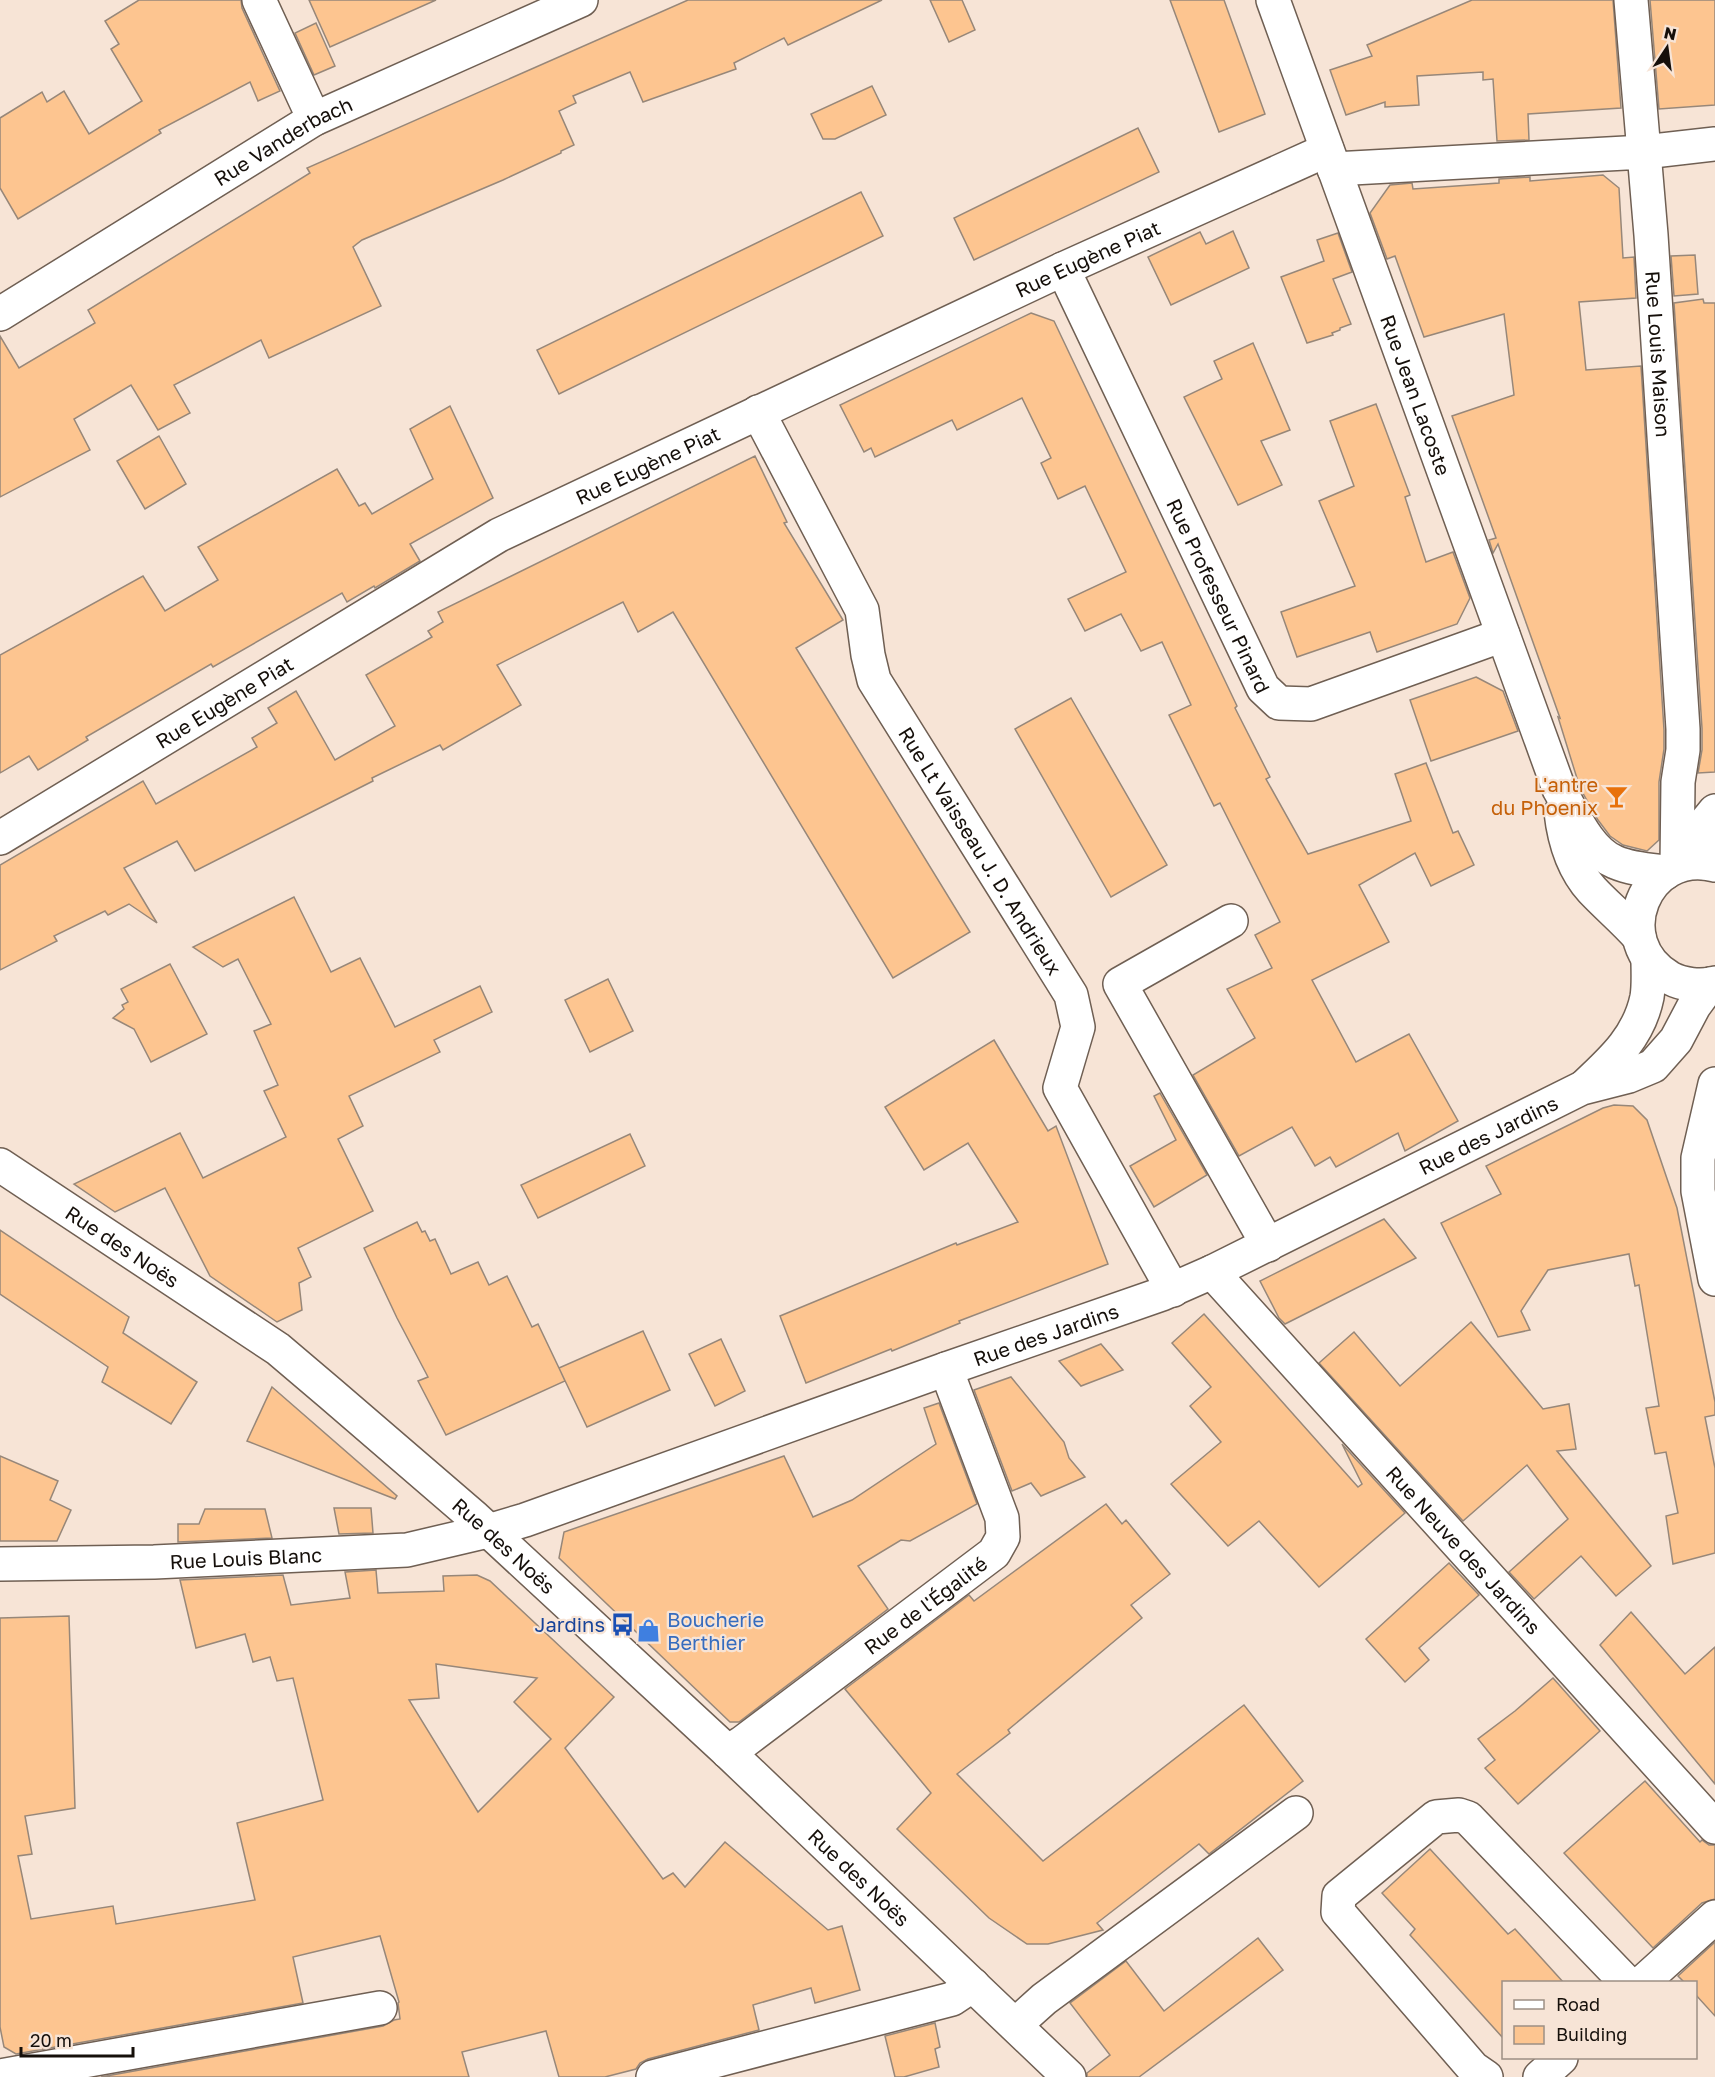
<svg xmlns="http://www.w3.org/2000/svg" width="1715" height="2077" viewBox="0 0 1715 2077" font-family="'Golos Text',sans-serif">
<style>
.building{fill:#fdc590;stroke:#978779;stroke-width:1.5;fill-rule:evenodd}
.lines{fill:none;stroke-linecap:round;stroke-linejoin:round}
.minor-casing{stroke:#6f5f53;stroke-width:36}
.minor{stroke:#fff;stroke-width:33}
.labels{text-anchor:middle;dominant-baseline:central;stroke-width:4.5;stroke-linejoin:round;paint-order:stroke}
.street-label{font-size:20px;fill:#150f0a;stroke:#f7e4d6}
.food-label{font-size:20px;fill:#c56008;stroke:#f7e4d6;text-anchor:end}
.shop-label{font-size:20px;fill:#366cbe;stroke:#f7e4d6;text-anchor:start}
.transit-label{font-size:20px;fill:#164399;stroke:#f7e4d6;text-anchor:end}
</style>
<rect width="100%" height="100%" fill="#f7e4d6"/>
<g class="building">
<path d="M139,0H241L242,8L280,91L258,101L250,82L159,130L161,133L18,219L0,188V118L42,92L47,102L64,91L89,134L142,101L111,49L119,44L105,21Z"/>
<path d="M309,0H436L330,47Z"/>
<path d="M688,0H882L788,45L784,38L734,63L736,69L643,102L630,72L573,96L576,103L559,111L574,145L561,151V153L503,180L362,240L353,247L381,306L269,358L261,340L174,385L190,413L158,430L131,385L74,419L90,450L0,497V336L19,368L95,323L88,310L310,173L307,168Z"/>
<path d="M930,0H962L975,30L949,42Z"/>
<path d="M1170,0H1224L1265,114L1219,132Z"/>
<path d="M1472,0H1613L1621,108L1528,114L1529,140L1497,141L1493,79L1483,80V72L1417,76L1419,105L1385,107V102L1346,115L1330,70L1372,56L1367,45Z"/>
<path d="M1650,0H1715V105L1659,109Z"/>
<path d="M316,23L335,66L314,75L295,33Z"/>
<path d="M872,86L886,115L835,139H823L811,114Z"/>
<path d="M1138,128L1159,172L974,260L954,218Z"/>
<path d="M1603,175L1619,188L1623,258L1634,257L1636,298L1579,302L1586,370L1641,366L1664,730V749L1659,782V840L1647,851L1623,845L1610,836L1598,820L1580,788L1558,717L1560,718L1498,544L1493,553L1489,540L1496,538L1452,416L1514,395L1504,314L1424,337L1395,256L1387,259L1370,213L1390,185L1412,183L1413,189L1499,183V179L1530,177V181Z"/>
<path d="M861,192L883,236L559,394L537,350Z"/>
<path d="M1233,231L1249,268L1171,305L1148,257L1200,232L1206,244Z"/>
<path d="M1338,233L1352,272L1333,279L1351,324L1340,328V330L1332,333L1333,335L1307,343L1281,277L1324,261L1317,240Z"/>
<path d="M1695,255L1698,294L1674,296L1671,256Z"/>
<path d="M1703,299L1704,303H1715V772L1698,773L1702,750V728L1674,303Z"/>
<path d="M1031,313L1054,321L1237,706L1235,708L1270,777L1266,779L1308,854L1411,821L1395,774L1426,763L1453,833L1458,831L1474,865L1431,886L1415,853L1359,885L1389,942L1312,980L1356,1062L1409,1034L1458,1121L1405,1151L1398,1133L1336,1167L1330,1157L1315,1166L1292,1127L1239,1156L1193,1075L1255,1038L1227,989L1272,968L1255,935L1280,922L1220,803L1214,806L1169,715L1191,705L1162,642L1141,651L1121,614L1085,631L1068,599L1126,572L1085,486L1058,499L1041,463L1051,458L1022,398L957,430L952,420L875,457L871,448L864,452L840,405Z"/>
<path d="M1253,343L1290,430L1261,441L1282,485L1238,505L1184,397L1222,379L1214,361Z"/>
<path d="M1376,404L1410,495L1405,497L1426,562L1453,552L1470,598L1457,624L1377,652L1370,632L1297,657L1281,612L1355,586L1319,501L1354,486L1330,421Z"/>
<path d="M450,406L493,498L410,544L420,561L375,588L374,586L347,602L342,593L213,667L211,664L86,737L88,740L38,770L29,756L0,773V655L143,576L165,611L218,580L198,547L337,469L359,506L365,503L372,514L433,479L410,429Z"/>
<path d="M159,436L186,484L145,509L117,461Z"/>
<path d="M755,456L787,522L784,523L843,620L796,648L970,932L893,978L673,612L638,632L623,602L497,665L521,705L443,750L440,745L372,778L373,781L195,871L177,841L124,868L157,923L129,904L108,915L105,911L54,936L57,941L0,970V865L143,781L156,804L257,747L252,738L277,723L268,708L296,691L335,760L395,726L366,675L432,637L428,631L443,622L438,612Z"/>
<path d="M1476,677L1503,691L1518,731L1431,761L1410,700Z"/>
<path d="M1071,698L1167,865L1111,897L1015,729Z"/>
<path d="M294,897L331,972L360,958L395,1027L480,986L492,1012L434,1040L440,1052L349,1096L363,1126L338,1139L373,1211L298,1248L311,1277L299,1283L302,1310L277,1322L210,1276L165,1188L115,1212L74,1184L180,1133L203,1178L286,1137L264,1091L278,1085L254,1031L271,1024L238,959L223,967L193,947Z"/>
<path d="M170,964L207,1034L151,1062L134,1029L113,1018L124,1009L122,1005L128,1002L121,989Z"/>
<path d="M608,979L633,1031L590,1052L565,1000Z"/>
<path d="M994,1040L1048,1131L1056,1126L1108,1264L959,1321L960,1323L892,1351L891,1349L806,1383L780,1316L956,1243L957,1245L1018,1222L968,1143L924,1170L885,1107Z"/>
<path d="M1160,1093L1207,1175L1154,1207L1130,1166L1176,1140L1154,1096Z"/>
<path d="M1614,1105L1633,1106L1647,1120L1677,1208L1715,1402V1415L1705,1417L1715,1468V1553L1673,1564L1666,1516L1678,1513L1666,1452L1655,1454L1646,1408L1659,1406L1639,1285L1635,1286L1629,1254L1548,1270L1521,1311L1530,1330L1498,1337L1441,1223L1501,1194L1486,1166L1603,1108Z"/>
<path d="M630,1134L645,1166L538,1218L521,1185Z"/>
<path d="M1384,1219L1416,1258L1285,1324L1279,1318L1260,1281Z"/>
<path d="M417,1222L422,1232L425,1231L430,1241L435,1239L451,1274L478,1262L489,1285L507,1276L532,1327L538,1324L559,1368L643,1331L670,1390L587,1427L559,1368L565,1381L446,1435L418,1381L428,1377L397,1318L364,1248Z"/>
<path d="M0,1230L129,1317L123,1333L197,1382L171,1424L102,1382L108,1367L0,1294Z"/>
<path d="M1204,1314L1358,1487L1362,1484L1342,1444L1405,1513L1319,1587L1259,1521L1228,1546L1171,1484L1221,1442L1190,1406L1211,1387L1172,1343Z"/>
<path d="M1471,1322L1543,1409L1569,1404L1576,1449L1557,1451L1651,1566L1616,1596L1581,1556L1534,1599L1509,1572L1568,1519L1527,1465L1463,1521L1319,1363L1354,1332L1400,1386Z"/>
<path d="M721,1339L745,1391L715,1406L689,1354Z"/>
<path d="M1101,1344L1123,1370L1081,1386L1059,1361Z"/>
<path d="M1011,1377L1064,1442L1069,1458L1085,1477L1041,1496L1031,1483L1012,1491L974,1390Z"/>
<path d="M272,1387L397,1496L395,1499L247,1441Z"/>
<path d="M939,1403L977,1504L910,1541L901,1540L858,1566L888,1609L739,1722H730L559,1558L564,1532L784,1456L813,1517L852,1500L936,1444L924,1408Z"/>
<path d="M0,1456L58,1481L50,1500L71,1510L57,1541H0Z"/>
<path d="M1106,1504L1122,1524L1126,1520L1170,1574L1131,1605L1142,1618L1008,1730L1010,1733L957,1774L1043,1861L1244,1705L1303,1781L1209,1854L1199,1844L1097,1923L1103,1930L1048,1944H1027L989,1918L897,1829L931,1793L845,1689L969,1595L974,1601Z"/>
<path d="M334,1508H371L373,1533L339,1534Z"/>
<path d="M205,1509H265L272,1538L178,1542V1524H199Z"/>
<path d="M1449,1563L1479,1595L1419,1648L1429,1660L1405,1682L1366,1639Z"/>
<path d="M376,1570L378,1593L444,1591L443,1576L477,1575L490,1581L614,1697L565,1748L663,1879L673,1873L685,1887L725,1842L828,1930L842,1926L860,1990L815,2003L811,1988L753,2005L759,2030L648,2059L640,2063L636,2069L605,2077H559L546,2031L462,2052L469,2077H101L383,2026L394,2020L400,2019L398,2003L399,2002L380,1936L293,1957L303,2003L16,2054L4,2047L0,2027V1618L69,1616L75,1808L25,1816L32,1854L18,1856L31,1919L113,1906L116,1924L255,1900L237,1823L323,1800L293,1678L277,1681L270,1657L253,1662L245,1634L196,1648L180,1580L283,1575L291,1605L350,1598L345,1572ZM436,1664L537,1678L514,1702L551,1739L478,1812L409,1700L439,1698Z"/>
<path d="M1631,1612L1685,1674L1715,1647V1784L1600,1645Z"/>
<path d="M1553,1678L1600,1731L1518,1804L1485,1768L1495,1760L1478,1739L1515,1711Z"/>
<path d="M1645,1781L1700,1842L1702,1840L1709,1845H1715V1899L1702,1903L1653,1948L1564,1853Z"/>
<path d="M1430,1849L1508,1934L1515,1929L1564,1983H1503V2038L1410,1935L1415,1929L1382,1893Z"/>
<path d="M1258,1938L1283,1970L1139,2077H1087V2073L1110,2055L1070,2003L1126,1961L1164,2011Z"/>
<path d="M1715,1942V2016L1695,1994V1983H1685L1678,1976Z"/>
<path d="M935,2023L940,2047L935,2049L939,2067L904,2077H895L885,2036Z"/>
</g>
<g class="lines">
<defs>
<g id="minor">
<path d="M259,0L314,119"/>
<path id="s1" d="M1273,0L1559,789C1573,813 1588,851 1615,862C1631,869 1649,870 1666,872"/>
<path d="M1631,0L1644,152L1715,144"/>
<path id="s2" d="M1334,169L1644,152L1651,235L1683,729V750L1678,782L1677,866"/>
<path id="s3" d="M1063,269L1263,688L1279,703L1311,704L1503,635"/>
<path id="s4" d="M0,314L314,119L581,0"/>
<path id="s5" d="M758,412L862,610L868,655L874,680L1071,995L1078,1027L1060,1088L1173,1290"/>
<path d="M1561,812C1564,839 1573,869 1592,890C1607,906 1624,920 1639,937"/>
<path id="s6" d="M0,838L499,535L1063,269L1327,150"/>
<path d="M1706,863V822L1715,811"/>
<path d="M1715,865C1645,847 1607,942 1670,978C1683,985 1701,987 1715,983"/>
<path d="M1231,921L1120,984L1268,1245"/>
<path d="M1715,1084L1698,1158V1191L1715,1279"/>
<path d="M1586,1085C1614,1059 1639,1036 1647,997C1649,985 1648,971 1648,959"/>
<path id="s7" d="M0,1165L278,1349L331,1394L475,1518L728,1752L1069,2077"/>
<path id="s8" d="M1212,1272L1715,1827"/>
<path id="s9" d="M0,1564L154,1562L407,1550L488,1531L525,1520L946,1369L1162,1294L1212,1272L1582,1088L1629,1076L1653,1066L1676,1040L1694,1006L1710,984"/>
<path id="s10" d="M728,1752L742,1743L994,1553L1003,1537L1002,1518L946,1369"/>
<path d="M1643,1982L1715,1917"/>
<path d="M1015,2025L1044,1999L1296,1813"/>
<path d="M0,2076L380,2008"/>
<path d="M653,2077L952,1999L973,1985"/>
<path d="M1486,2077L1473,2068L1338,1912L1339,1896L1436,1817L1459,1815L1468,1818L1626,1982"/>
<path d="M1540,2077L1561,2058"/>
</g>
</defs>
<use href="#minor" class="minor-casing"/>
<use href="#minor" class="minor"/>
</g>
<defs>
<symbol id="bar-bare" viewBox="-9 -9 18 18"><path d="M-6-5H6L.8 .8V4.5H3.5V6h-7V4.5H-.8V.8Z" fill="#e8710a" stroke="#f7e4d6" stroke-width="2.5" paint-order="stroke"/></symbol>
<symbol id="bus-bare" viewBox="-9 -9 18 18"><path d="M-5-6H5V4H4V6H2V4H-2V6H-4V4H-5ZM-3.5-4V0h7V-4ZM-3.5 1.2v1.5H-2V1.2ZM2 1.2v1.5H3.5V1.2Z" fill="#1a4fb4" stroke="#f7e4d6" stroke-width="2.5" paint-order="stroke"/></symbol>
<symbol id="shop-bare" viewBox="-9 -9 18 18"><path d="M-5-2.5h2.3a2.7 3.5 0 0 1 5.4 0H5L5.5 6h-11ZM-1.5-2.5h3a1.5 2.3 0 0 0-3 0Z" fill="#3f7fe0" stroke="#f7e4d6" stroke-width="2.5" paint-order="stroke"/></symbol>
</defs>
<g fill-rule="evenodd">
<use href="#bar-bare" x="1600" y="780" width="33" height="33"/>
<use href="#bus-bare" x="606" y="1608" width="33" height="33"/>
<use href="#shop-bare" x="632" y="1614" width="33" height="33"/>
</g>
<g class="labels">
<g class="street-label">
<text stroke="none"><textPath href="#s4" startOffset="332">Rue Vanderbach</textPath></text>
<text stroke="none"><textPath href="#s6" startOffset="1234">Rue Eugène Piat</textPath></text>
<text stroke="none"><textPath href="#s2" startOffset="513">Rue Louis Maison</textPath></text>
<text stroke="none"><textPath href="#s1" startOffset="420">Rue Jean Lacoste</textPath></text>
<text stroke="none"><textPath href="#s6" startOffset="748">Rue Eugène Piat</textPath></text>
<text stroke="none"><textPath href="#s3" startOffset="362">Rue Professeur Pinard</textPath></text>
<text stroke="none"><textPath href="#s6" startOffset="262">Rue Eugène Piat</textPath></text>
<text stroke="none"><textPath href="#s5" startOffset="496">Rue Lt Vaisseau J. D. Andrieux</textPath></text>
<text stroke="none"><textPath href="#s9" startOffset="1568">Rue des Jardins</textPath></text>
<text stroke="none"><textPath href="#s7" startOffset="147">Rue des Noës</textPath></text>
<text stroke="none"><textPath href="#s9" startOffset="1082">Rue des Jardins</textPath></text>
<text stroke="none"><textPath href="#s7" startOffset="633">Rue des Noës</textPath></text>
<text stroke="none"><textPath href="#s8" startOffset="375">Rue Neuve des Jardins</textPath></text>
<text stroke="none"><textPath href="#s9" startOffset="246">Rue Louis Blanc</textPath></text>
<text stroke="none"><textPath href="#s10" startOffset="246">Rue de l'Égalité</textPath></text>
<text stroke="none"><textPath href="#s7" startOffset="1119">Rue des Noës</textPath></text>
</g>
<g class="food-label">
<text x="1598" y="784">L'antre<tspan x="1598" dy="23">du Phoenix</tspan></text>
</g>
<g class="shop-label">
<text x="667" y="1619">Boucherie<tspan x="667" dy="23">Berthier</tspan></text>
</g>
<g class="transit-label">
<text x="605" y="1624">Jardins</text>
</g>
</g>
<rect x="1502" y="1981" width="195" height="78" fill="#f7e4d6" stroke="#9d8f84" stroke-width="1.5"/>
<rect x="1514" y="2000" width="30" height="9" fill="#ffffff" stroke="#9d8f84" stroke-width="1.5"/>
<text x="1556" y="2011" font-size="18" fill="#150f0a">Road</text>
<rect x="1514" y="2026" width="30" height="18" fill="#fdc590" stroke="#9d8f84" stroke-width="1.5"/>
<text x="1556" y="2041" font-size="18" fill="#150f0a">Building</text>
<g transform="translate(1667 48) rotate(13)" stroke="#f7e4d6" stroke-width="4.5" paint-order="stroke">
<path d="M0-4.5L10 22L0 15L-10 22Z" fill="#150f0a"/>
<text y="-9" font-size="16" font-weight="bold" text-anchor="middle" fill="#150f0a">N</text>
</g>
<path d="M21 2047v9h112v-9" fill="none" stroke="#150f0a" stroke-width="3"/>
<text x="30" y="2047" font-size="18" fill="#150f0a" stroke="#f7e4d6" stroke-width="4.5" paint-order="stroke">20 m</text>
</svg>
